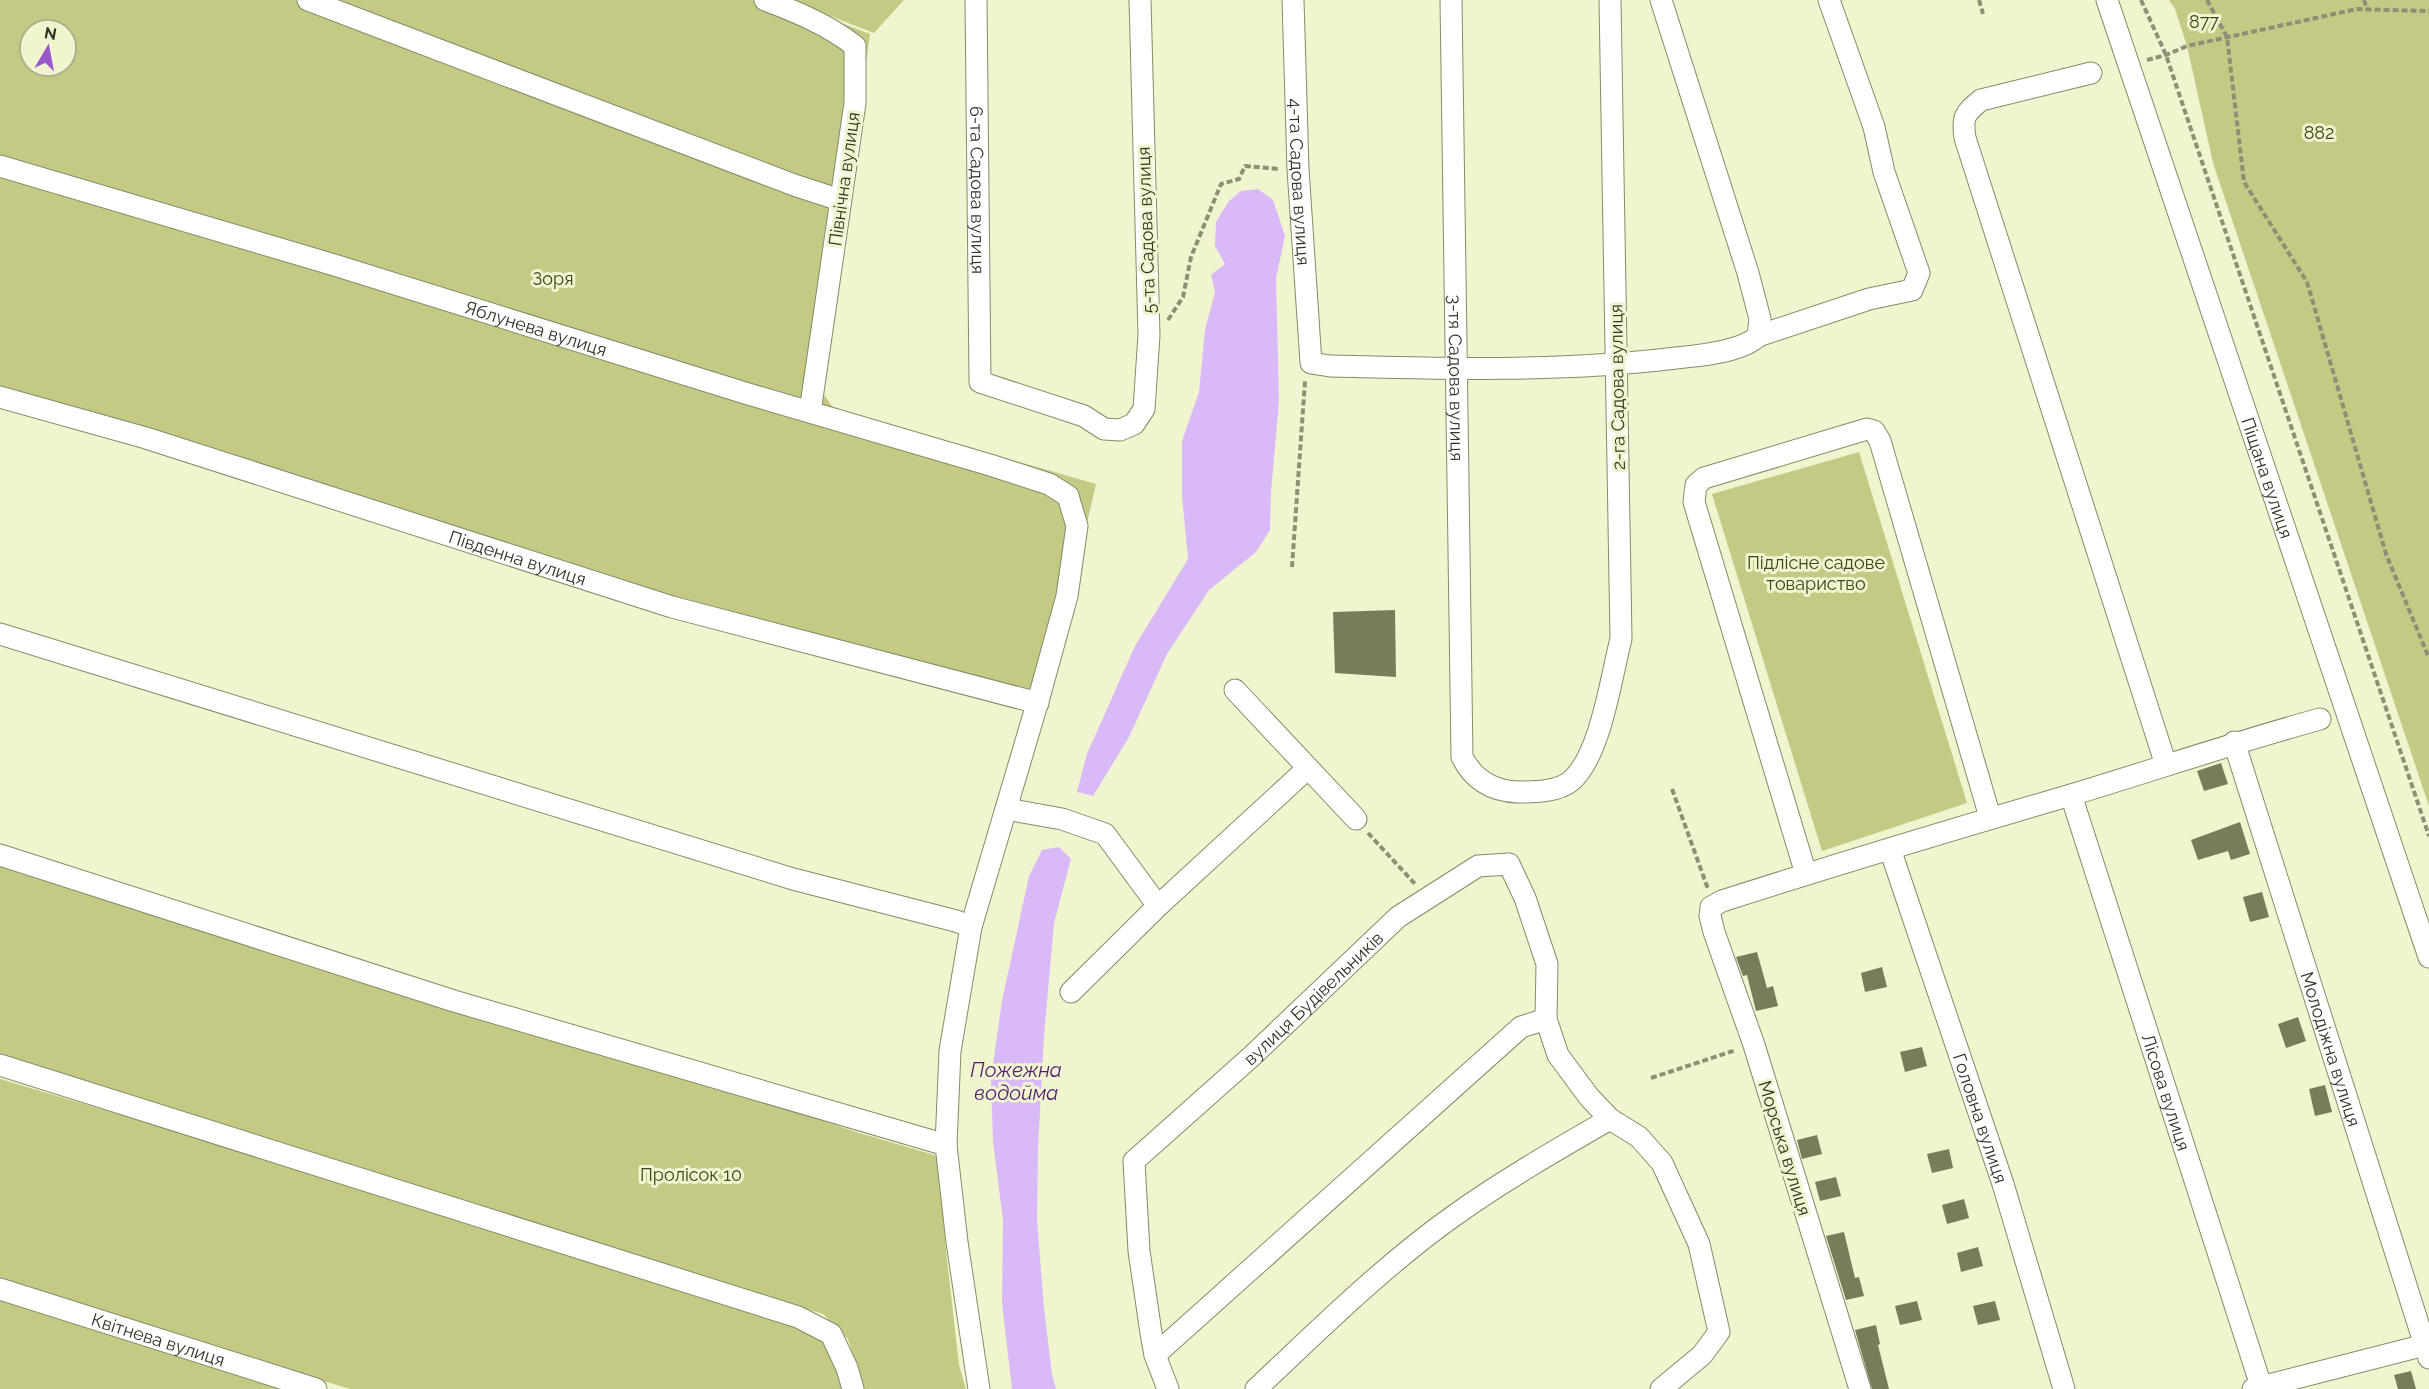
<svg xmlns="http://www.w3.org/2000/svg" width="2429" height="1389" viewBox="0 0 2429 1389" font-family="Raleway,sans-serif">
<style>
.green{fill:#c4c984;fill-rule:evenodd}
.water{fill:#d9b9f8}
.building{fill:#797c5a}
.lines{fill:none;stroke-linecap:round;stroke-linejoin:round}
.minor-casing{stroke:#878a68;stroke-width:23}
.path{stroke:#8d9076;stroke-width:4;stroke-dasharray:6 3;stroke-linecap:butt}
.minor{stroke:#fff;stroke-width:21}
.labels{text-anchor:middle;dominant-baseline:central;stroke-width:6;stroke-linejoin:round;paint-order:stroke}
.park-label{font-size:18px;fill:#41431c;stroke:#f0f4cf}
.street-label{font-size:18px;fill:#323425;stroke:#f0f4cf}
.water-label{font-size:20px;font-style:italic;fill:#511b74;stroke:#f0f4cf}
</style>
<rect width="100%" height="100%" fill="#f0f4cf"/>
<g class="green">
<path d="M0,0H782L870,34L820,389L834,409L1096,484L1043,712L0,403ZM30,30H66V66H30Z"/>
<path d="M789,0H904L874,33Z"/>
<path d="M2169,0H2429V806L2213,163L2187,46L2175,9Z"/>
<path d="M1859,452L1967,803L1822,851L1712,494Z"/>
<path d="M0,864L733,1090L856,1132L941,1157L946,1251L959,1365L966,1389H863L848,1339L823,1314L0,1058Z"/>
<path d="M0,1079L447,1212L759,1312L816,1335L829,1348L844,1389H350L0,1282Z"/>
<path d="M0,1299L293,1389H0Z"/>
</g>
<g class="water">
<path d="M1258,189L1273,200L1285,236L1276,278L1279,401L1271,492L1270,530L1256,552L1209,590L1167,654L1129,737L1093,796L1077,792L1087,754L1135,646L1188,559L1182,495V441L1199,392L1205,330L1215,292L1211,275L1225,264L1215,246L1216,222L1229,201L1241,191Z"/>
<path d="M1059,847L1071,859L1054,923L1044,1036L1038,1148L1037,1220L1044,1308L1052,1375L1056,1389H1012L1002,1303L1003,1220L993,1142L991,1079L1002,1001L1029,876L1042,850Z"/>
</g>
<g class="building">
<path d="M1395,610L1396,677L1335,673L1333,612Z"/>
<path d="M2221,763L2228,784L2204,791L2197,771Z"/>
<path d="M2240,822L2250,854L2231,860L2228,851L2198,860L2191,840Z"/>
<path d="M2262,892L2269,917L2250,922L2243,897Z"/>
<path d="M1757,952L1767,988L1773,986L1778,1006L1756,1011L1747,975L1743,976L1736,957Z"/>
<path d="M1882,967L1887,987L1865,992L1861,973Z"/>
<path d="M2298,1017L2306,1041L2286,1048L2278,1024Z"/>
<path d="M1922,1047L1927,1066L1905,1072L1900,1052Z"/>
<path d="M2325,1085L2332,1112L2315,1116L2309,1089Z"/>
<path d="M1817,1135L1822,1154L1802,1159L1797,1140Z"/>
<path d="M1949,1149L1953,1168L1932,1173L1927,1154Z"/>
<path d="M1836,1177L1841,1196L1820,1201L1815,1182Z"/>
<path d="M1964,1199L1969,1218L1947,1224L1942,1205Z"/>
<path d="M1844,1232L1855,1278L1859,1277L1864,1296L1846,1300L1826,1236Z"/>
<path d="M1978,1247L1983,1266L1961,1272L1957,1253Z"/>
<path d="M1917,1301L1922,1320L1900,1325L1895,1306Z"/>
<path d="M1995,1301L2000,1320L1978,1325L1973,1306Z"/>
<path d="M1876,1325L1880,1344L1878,1345L1889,1389H1872L1855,1330Z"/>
<path d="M2411,1371L2416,1389H2398L2394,1375Z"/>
</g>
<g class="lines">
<defs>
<g id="minor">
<path d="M308,0L794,185L840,200"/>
<path d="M765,0C797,12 828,25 855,46V103L810,412"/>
<path id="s1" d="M976,0L980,382L1084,416L1104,429L1120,430L1134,424L1144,409L1149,335L1140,0"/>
<path id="s2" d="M1293,0L1298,169L1311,363L1330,366C1445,369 1561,372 1676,358C1698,356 1742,352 1758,336L1760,319L1748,273L1661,0"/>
<path id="s3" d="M1451,0L1462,757C1473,779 1492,791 1518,792C1534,792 1558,792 1571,781C1601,755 1611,677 1621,639L1610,0"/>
<path id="s4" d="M2107,0L2429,957"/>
<path d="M2091,73L1981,100C1964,114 1962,117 1965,138L2166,765"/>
<path id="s5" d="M0,166L331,264L745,393L990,465L1049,484L1068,496L1077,526L1067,596L1040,694L971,927L950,1051L946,1145L957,1242L979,1389"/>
<path d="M1758,336L1869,299L1912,290L1919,273L1884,172L1874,127L1829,0"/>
<path id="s6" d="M0,397L146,438L672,607L1038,703"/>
<path d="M0,634L793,879L956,921L971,927"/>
<path d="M1235,690L1356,819"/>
<path id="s7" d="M2234,742L2429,1358"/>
<path id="s8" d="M2071,795L2262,1389"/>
<path d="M1006,809L1062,819L1105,834L1158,906"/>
<path id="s9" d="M1890,849L2003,1184L2064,1389"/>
<path d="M0,855L454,1001L946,1145"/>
<path d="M1806,874L1694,502L1696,485L1704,478L1867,429L1874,431L1880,441L1990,817"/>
<path d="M1071,992L1158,906L1308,768"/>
<path d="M0,1065L798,1317L831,1334L847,1368L853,1389"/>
<path id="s10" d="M0,1289L316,1389"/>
<path d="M1155,1355L1521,1027L1546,1019"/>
<path id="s11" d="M1168,1389L1155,1355L1151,1333L1139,1251L1134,1161L1252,1056L1398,917L1478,866L1509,864L1525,898L1547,964L1546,1019L1558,1055L1589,1097L1610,1119L1639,1137L1662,1163L1699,1244L1719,1332L1702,1355L1661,1389"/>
<path d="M1256,1389C1320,1329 1383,1266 1455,1215C1504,1180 1558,1149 1610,1119"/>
<path d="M1860,1389L1754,1045L1714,932L1710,916L1711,907L1722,901C1838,864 1954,829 2071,795C2154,770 2236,742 2320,719"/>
<path d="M2253,1389L2429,1344"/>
</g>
</defs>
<use href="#minor" class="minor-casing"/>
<g class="path">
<path d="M1979,0L1983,14"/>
<path d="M2141,0L2166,55L2429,836"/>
<path d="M2207,0L2227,37L2244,182L2307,282L2386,554L2429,658"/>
<path d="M2364,0L2367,9"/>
<path d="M2147,60L2166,55L2187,46L2357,9L2429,11"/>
<path d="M1168,320L1183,297L1191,257L1221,184L1239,179L1245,166L1279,169"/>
<path d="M1292,567L1305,381"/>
<path d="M1672,789L1708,889"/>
<path d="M1368,833L1416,885"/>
<path d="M1651,1078L1736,1050"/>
</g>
<use href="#minor" class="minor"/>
</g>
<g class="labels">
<g class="park-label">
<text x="2204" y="21">877</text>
<text x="2319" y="132">882</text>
<text x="553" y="278">Зоря</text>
<text x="1816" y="562">Підлісне садове<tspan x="1816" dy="21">товариство</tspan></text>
<text x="691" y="1174">Пролісок 10</text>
</g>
<g class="street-label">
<text transform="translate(844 179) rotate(-82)">Північна вулиця</text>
<text stroke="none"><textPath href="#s2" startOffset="182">4-та Садова вулиця</textPath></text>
<text stroke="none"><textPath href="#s1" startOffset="190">6-та Садова вулиця</textPath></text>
<text transform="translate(1146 230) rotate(-92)">5-та Садова вулиця</text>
<text stroke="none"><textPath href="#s5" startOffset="560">Яблунева вулиця</textPath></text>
<text stroke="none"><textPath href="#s3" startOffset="378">3-тя Садова вулиця</textPath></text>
<text transform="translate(1617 387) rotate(-91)">2-га Садова вулиця</text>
<text stroke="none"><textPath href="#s4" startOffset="504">Піщана вулиця</textPath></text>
<text stroke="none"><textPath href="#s6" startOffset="542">Південна вулиця</textPath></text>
<text stroke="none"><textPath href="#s11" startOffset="474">вулиця Будівельників</textPath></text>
<text stroke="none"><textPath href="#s7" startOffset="322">Молодіжна вулиця</textPath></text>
<text stroke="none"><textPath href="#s8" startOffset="312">Лісова вулиця</textPath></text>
<text stroke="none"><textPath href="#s9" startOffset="284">Головна вулиця</textPath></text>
<text transform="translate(1785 1148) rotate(73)">Морська вулиця</text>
<text stroke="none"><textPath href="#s10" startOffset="166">Квітнева вулиця</textPath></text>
</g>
<g class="water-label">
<text x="1016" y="1070">Пожежна<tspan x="1016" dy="23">водойма</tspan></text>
</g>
</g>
<g transform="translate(48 48) rotate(10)"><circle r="28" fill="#f0f4cf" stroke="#a4a78b" stroke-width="1.5"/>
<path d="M0-4.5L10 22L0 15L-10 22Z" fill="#9b58ce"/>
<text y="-9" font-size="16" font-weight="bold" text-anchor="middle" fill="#323425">N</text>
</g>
</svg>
